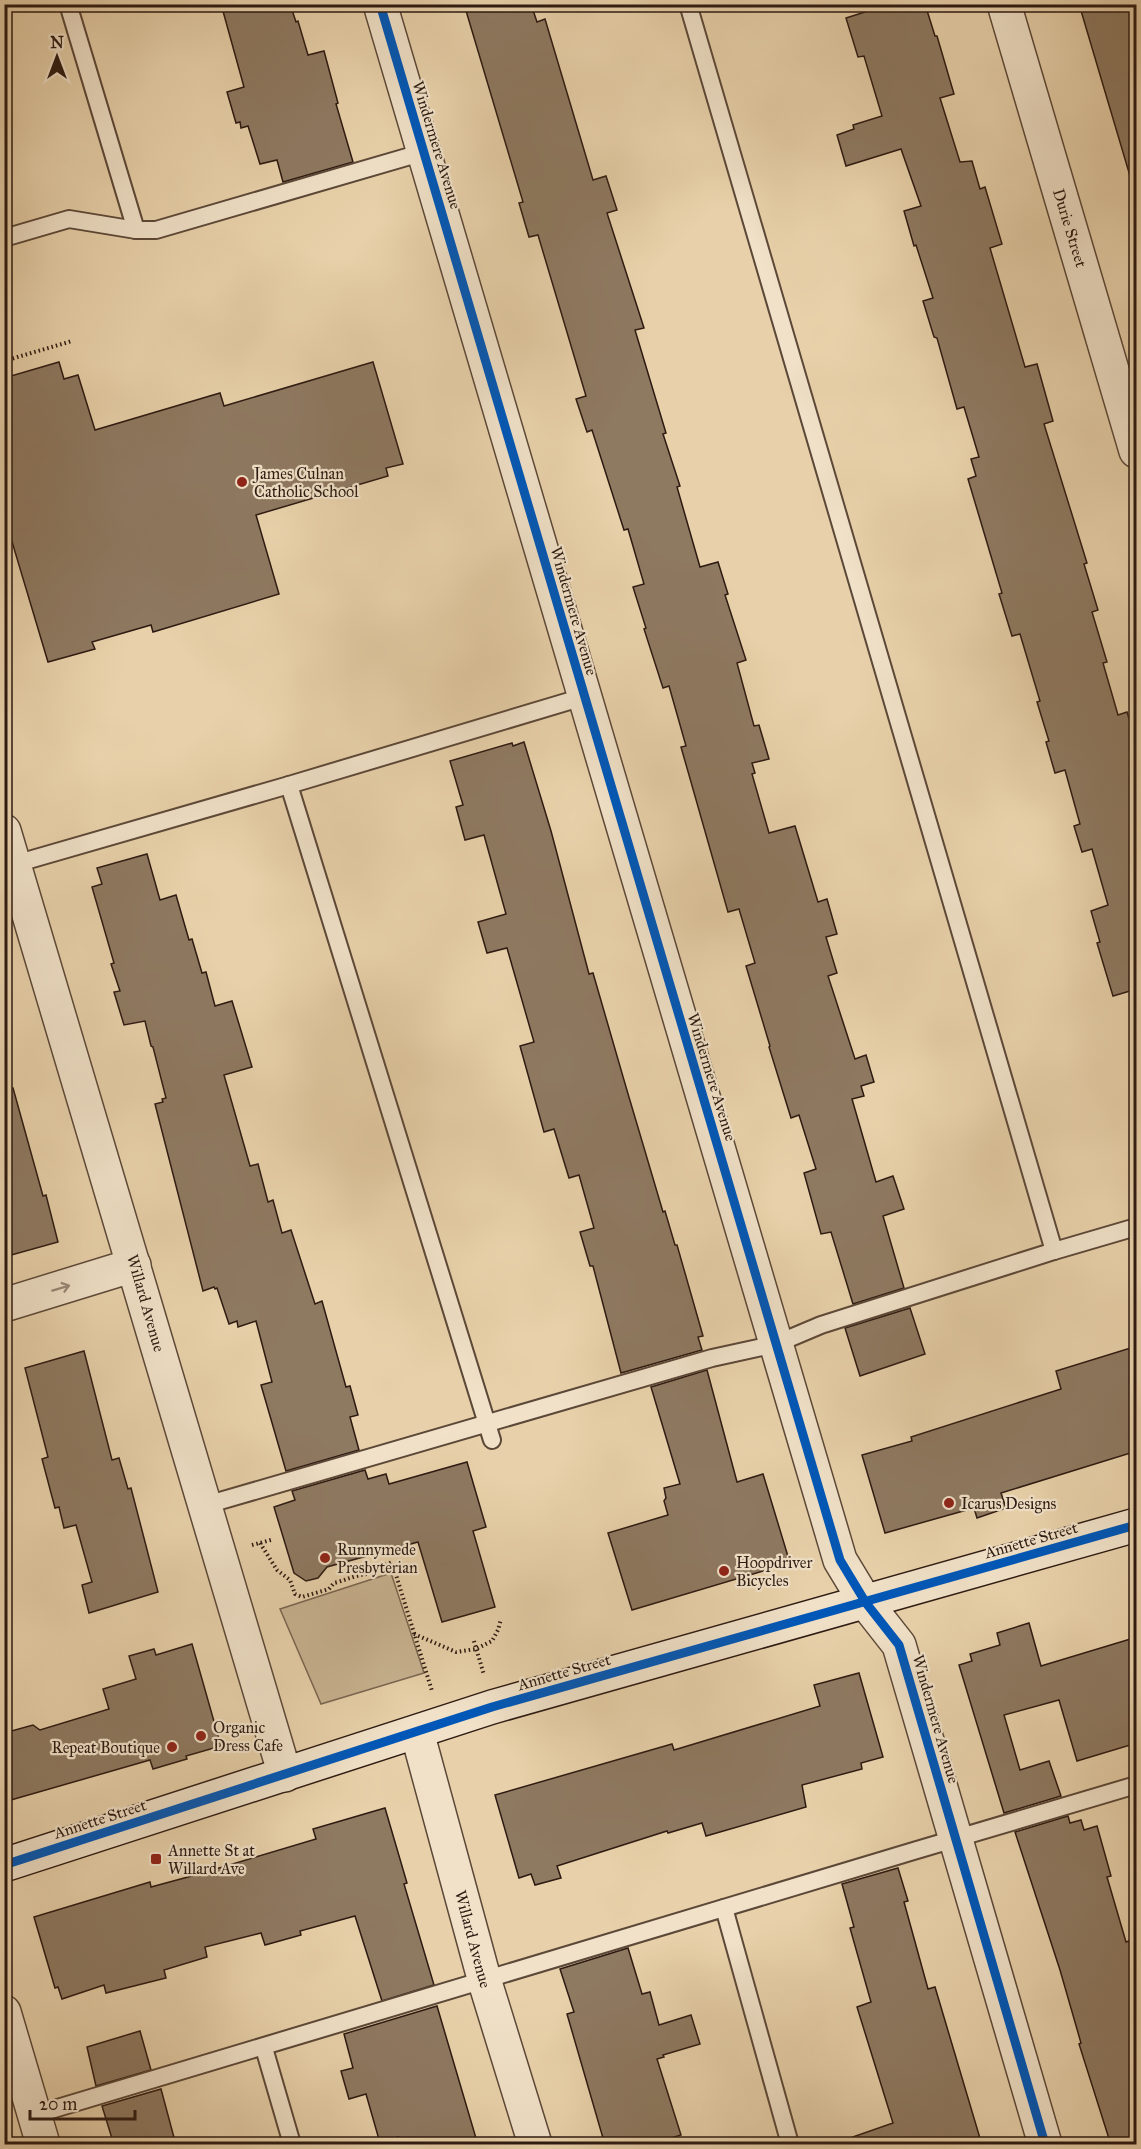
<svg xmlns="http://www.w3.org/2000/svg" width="1141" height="2149" viewBox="0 0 1141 2149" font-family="'IM FELL Great Primer',serif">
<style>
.green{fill:#c8b290;stroke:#7a6651;stroke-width:1.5}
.building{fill:#8e7961;stroke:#2d1a12;stroke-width:1.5}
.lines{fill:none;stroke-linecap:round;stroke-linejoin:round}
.lane-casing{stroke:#5c4838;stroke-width:20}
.street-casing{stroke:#5c4838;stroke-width:36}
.secondary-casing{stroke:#2d1a12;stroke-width:36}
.path{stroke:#2d1a12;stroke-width:4;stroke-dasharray:1.5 3;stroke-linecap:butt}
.lane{stroke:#f0e1c8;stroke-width:16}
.street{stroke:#f0e1c8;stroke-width:33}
.secondary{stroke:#f0e1c8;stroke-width:33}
.cycleway-casing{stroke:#f0e1c8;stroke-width:13}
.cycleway{stroke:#0057b8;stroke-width:9}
.oneway{stroke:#988776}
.poi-dot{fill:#8f2418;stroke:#f0e1c8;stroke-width:2}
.labels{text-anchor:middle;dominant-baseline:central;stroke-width:4.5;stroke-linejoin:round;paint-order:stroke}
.street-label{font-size:16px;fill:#2d1a12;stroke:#f0e1c8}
.poi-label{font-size:16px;fill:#2d1a12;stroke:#f0e1c8;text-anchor:start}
</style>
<rect width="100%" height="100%" fill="#e8d1aa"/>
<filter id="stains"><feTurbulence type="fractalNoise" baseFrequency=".00333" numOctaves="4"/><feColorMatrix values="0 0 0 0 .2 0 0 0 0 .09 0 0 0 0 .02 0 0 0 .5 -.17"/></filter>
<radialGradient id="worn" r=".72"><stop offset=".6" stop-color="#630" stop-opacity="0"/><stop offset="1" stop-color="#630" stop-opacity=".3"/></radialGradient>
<path class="green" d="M391,1573L424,1673L321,1704L280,1609Z"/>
<g class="building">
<path d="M221,4H290L296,22L298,21L308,55L324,51L338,103L336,104L353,162L283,182L277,160L260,164L248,126L241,128L240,122L236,123L227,92L244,87Z"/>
<path d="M464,4H531L537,22L545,19L593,180L606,176L617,210L607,213L644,328L635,330L666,433L663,434L680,486L677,487L700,567L718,562L728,594L725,595L746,660L737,663L754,726L759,725L769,759L752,763L755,773L752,774L769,833L795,826L818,902L827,899L837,934L826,937L837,973L828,976L855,1059L866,1055L874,1082L861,1086L864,1096L852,1099L876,1182L893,1176L904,1209L883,1216L904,1288L853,1304L831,1232L821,1234L804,1173L816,1169L799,1115L791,1118L769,1047L770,1046L746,966L755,963L739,909L728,912L681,747L686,746L669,686L663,688L644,629L646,628L633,587L644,584L628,529L624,530L592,430L587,432L576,399L586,396L538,235L529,237L519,203L523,202Z"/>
<path d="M890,4H925L935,36H937L954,94L940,98L960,162L972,161L980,189L985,187L1002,244L990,248L1025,367L1037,364L1053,421L1044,424L1087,563L1084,564L1098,610L1092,612L1107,662L1103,663L1118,715L1127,712L1137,745V989L1113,996L1097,943L1100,942L1091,911L1108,905L1092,849L1082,852L1074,826L1080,824L1065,770L1055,773L1046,742L1049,741L1037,702L1040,701L1020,634L1012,636L999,594L1002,593L968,479L976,476L971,459L979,457L964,407L957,409L937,338L934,337L923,301L933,298L916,245L914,246L904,211L921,206L901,149L846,166L837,135L854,129L853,125L882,116L864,56L858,57L846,18Z"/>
<path d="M1079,4H1137V175L1130,176Z"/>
<path d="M59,362L64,379L78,375L95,430L220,393L224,406L373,362L403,464L386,468L388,476L256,515L279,594L153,632L151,625L92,642L95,649L48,662L4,515V378Z"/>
<path d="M524,742L551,831L589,974L593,973L626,1087L663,1212L665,1211L675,1245H677L703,1336L698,1337L702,1350L621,1373L593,1266H590L580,1232L594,1228L579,1175L569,1178L554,1129L544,1132L520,1046L534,1042L507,948L487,953L478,922L506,914L484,835L465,840L456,807L463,805L450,761L512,743L513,746Z"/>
<path d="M147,854L160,900L176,895L189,940L192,939L202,973L206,972L215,1006L232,1001L252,1067L224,1075L250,1166L258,1164L268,1202L273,1200L282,1233L291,1230L315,1304L322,1301L346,1387L350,1386L358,1415L350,1417L359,1450L286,1471L261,1385L272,1382L256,1321L238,1327L237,1321L229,1324L217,1288L215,1289L214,1287L203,1291L155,1104L163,1102L162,1099L166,1098L153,1047L151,1046L145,1021L124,1025L114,992L120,991L111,964L114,963L92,887L102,884L97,868Z"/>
<path d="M13,1088L43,1196L46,1195L58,1242L4,1257V1089Z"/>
<path d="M910,1308L925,1354L860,1376L845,1328Z"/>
<path d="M1137,1346V1451L1001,1493L1006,1508L977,1518L974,1508L885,1533L862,1455L912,1441L911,1437L1061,1389L1056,1371Z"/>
<path d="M84,1351L112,1460L119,1458L128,1489L131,1488L158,1592L89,1613L82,1585L92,1582L76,1525L64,1528L59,1507L55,1508L42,1459L48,1457L25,1368Z"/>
<path d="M707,1370L737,1482L763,1474L790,1563L632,1610L608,1533L668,1515L664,1501L666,1498L664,1488L680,1484L651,1387Z"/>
<path d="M467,1462L486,1527L473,1531L495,1607L442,1622L418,1542L327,1567L318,1578L306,1581L294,1573L274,1507L295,1500L292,1491L365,1470L368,1479L386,1474L389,1484Z"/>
<path d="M1029,1623L1041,1666L1137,1637V1743L1077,1761L1059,1700L1004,1715L1020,1770L1049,1761L1061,1796L1004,1813L959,1665L972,1661L970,1654L1000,1645L997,1633Z"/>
<path d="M192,1644L221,1746L186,1756L187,1759L153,1769L150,1760L4,1802V1733L33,1725L40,1730L109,1709L103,1689L136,1679L129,1656L154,1649L156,1655Z"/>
<path d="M859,1673L883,1757L861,1763L862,1769L802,1785L806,1807L706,1836L702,1823L668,1833L667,1831L557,1866L561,1878L535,1885L531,1874L519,1878L495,1795L672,1744L674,1750L820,1706L814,1685Z"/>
<path d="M385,1808L407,1883L404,1884L434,1985L382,2001L355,1916L300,1931L301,1935L265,1945L261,1933L205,1947L207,1957L164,1970L166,1978L106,1993L104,1985L62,1999L58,1987L55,1988L34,1917L150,1882L151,1887L199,1874L316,1839L313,1829Z"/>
<path d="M1068,1816L1070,1823L1081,1820L1084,1830L1097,1826L1111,1876L1107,1877L1126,1942L1129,1941L1137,1964V2145H1111L1079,2044L1081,2043L1060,1970L1015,1832Z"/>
<path d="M898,1868L908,1901L904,1902L928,1989L935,1987L982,2145H844V2140L893,2123L857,2007L871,2002L850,1928L854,1927L842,1884Z"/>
<path d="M628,1948L642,1994L650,1992L659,2025L691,2015L700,2044L663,2055L664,2057L657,2059L681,2135L649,2145H605L567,2014L574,2012L560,1969Z"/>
<path d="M437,2006L478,2145H400L398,2137L380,2143L366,2094L349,2099L341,2071L353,2068L344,2034Z"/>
<path d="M140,2031L151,2070L96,2086L87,2047Z"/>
<path d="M161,2089L176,2145H114L102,2106Z"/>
</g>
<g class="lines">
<defs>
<g id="lane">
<path d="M68,4L136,230"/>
<path d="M688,4L1054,1251"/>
<path d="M4,238L69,219L136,230H156L424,152"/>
<path d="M289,785L492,1440"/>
<path d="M15,864L289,785L583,697"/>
<path d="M206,1505L712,1358L776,1344L821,1325L1054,1251L1136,1227"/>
<path d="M724,1908L790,2144"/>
<path d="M264,2048L292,2144"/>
<path d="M34,2115C402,2008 768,1893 1136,1785"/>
</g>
<g id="street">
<path d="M380,4L840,1560L866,1603L899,1645L1045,2144"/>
<path d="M1004,4L1136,451"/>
<path d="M4,831L285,1775"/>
<path d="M4,1305L134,1265"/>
<path d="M417,1732L485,1982L535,2144"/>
<path d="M4,2012L43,2144"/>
</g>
<path id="secondary" d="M4,1865L492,1707L1136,1525"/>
</defs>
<use href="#lane" class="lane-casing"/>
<use href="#street" class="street-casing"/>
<use href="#secondary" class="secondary-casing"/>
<g class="path">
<path d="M4,361L72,341"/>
<path d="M260,1543L277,1570L290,1580L295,1594L302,1597L329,1589L334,1583C347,1580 357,1574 370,1574L378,1568L392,1562L432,1691"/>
<path d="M252,1545L271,1540"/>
<path d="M414,1634L456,1652L476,1649L492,1641L498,1630L501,1619"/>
<path d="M474,1641L484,1675"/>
</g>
<use href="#lane" class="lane"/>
<use href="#street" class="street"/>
<use href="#secondary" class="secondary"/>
<defs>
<g id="cycleway">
<path d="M380,4L840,1560L866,1603L899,1645L1045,2144"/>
<path d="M4,1865L492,1707L1136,1525"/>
</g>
</defs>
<use href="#cycleway" class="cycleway-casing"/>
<use href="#cycleway" class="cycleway"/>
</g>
<defs><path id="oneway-shaft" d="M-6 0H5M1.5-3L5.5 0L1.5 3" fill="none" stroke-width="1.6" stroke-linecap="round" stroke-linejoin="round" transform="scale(1.5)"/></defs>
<use class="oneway" href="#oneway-shaft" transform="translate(61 1288) rotate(-17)"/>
<g class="poi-dot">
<circle cx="242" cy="482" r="6"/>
<circle cx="949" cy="1503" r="6"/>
<circle cx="325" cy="1558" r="6"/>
<circle cx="724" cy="1571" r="6"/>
<circle cx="201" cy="1736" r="6"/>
<circle cx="172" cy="1747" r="6"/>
<rect x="150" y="1853" width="12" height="12" rx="3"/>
</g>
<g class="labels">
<g class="street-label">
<text transform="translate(437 145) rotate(73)">Windermere Avenue</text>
<text transform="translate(1070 228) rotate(73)">Durie Street</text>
<text transform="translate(574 611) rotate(74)">Windermere Avenue</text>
<text transform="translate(712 1077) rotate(73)">Windermere Avenue</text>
<text transform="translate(146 1303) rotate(74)">Willard Avenue</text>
<text transform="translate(1031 1540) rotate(-16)">Annette Street</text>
<text transform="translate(564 1672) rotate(-16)">Annette Street</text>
<text transform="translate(936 1719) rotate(74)">Windermere Avenue</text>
<text transform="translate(100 1819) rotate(-18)">Annette Street</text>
<text transform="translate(473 1939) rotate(75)">Willard Avenue</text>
</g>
<g class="poi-label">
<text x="254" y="473">James Culnan<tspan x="254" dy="18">Catholic School</tspan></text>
<text x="961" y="1503">Icarus Designs</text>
<text x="337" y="1549">Runnymede<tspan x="337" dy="18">Presbyterian</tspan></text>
<text x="736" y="1562">Hoopdriver<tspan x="736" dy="18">Bicycles</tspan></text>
<text x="213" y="1727">Organic<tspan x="213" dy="18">Dress Cafe</tspan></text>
<text x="160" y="1747" text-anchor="end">Repeat Boutique</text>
<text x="168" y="1850">Annette St at<tspan x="168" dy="18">Willard Ave</tspan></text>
</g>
</g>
<rect width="1141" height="2149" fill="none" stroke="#e8d1aa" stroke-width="24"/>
<rect x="6" y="6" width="1129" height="2137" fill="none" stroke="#2d1a12" stroke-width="3"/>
<rect x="12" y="12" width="1117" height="2125" fill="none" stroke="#2d1a12" stroke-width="1.5"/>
<g transform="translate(57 57)" stroke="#f0e1c8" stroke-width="4.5" paint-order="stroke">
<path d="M0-4.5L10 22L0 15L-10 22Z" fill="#2d1a12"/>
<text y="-9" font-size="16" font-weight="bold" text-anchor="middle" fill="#2d1a12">N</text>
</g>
<path d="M30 2110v9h105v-9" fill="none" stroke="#2d1a12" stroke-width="3"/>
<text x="39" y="2110" font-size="18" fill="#2d1a12" stroke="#f0e1c8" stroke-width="4.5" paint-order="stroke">20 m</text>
<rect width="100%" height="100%" filter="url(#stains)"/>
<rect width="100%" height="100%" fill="url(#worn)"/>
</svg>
